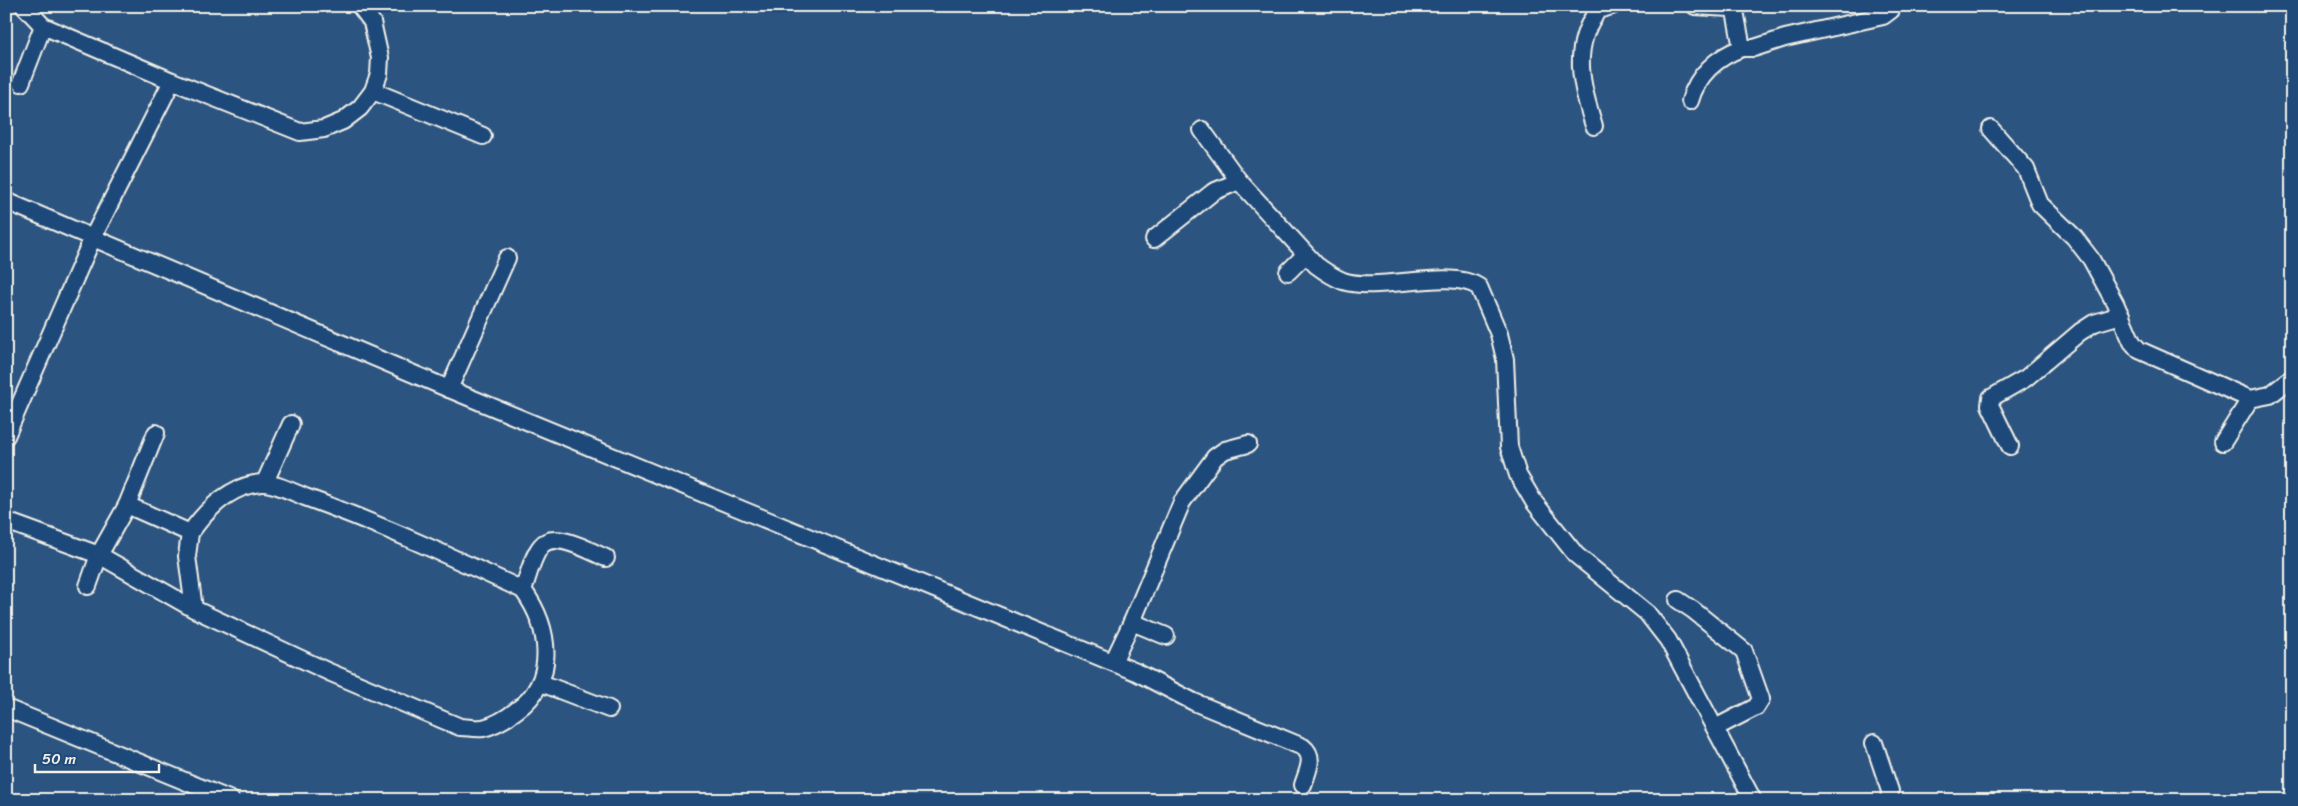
<svg xmlns="http://www.w3.org/2000/svg" width="2298" height="806" viewBox="0 0 2298 806" font-family="Sriracha,sans-serif">
<style>
.lines{fill:none;stroke-linecap:round;stroke-linejoin:round}
.minor-casing{stroke:#f4f1e8;stroke-width:20}
.minor{stroke:#1f4a7a;stroke-width:16}
</style>
<rect width="100%" height="100%" fill="#2c5481"/>
<filter id="ink" filterUnits="userSpaceOnUse"><feTurbulence type="fractalNoise" baseFrequency=".02" numOctaves="2"/><feDisplacementMap in="SourceGraphic" scale="10" xChannelSelector="R" yChannelSelector="G"/><feConvolveMatrix kernelMatrix="1 2 1 2 8 2 1 2 1" color-interpolation-filters="sRGB"/></filter>
<g filter="url(#ink)">
<g class="lines">
<defs>
<g id="minor">
<path d="M24,6L43,26L172,81L300,132L324,129L343,121L360,108L373,91L379,74L380,58L372,22L360,6"/>
<path d="M1695,6L1730,8L1735,11L1742,48H1754L1785,38L1883,16L1891,10L1892,6"/>
<path d="M21,83L43,26"/>
<path d="M373,91L483,136"/>
<path d="M1690,101C1697,75 1717,57 1742,48"/>
<path d="M1594,126C1582,86 1570,48 1598,10L1612,6"/>
<path d="M1991,129L2026,169L2040,204L2074,237L2091,259L2115,303L2132,342L2139,350L2250,399L2270,395L2292,378"/>
<path d="M1202,130L1239,181L1316,265C1324,271 1333,277 1343,281C1379,293 1449,267 1479,287L1499,334L1505,359L1509,447L1518,475L1534,502L1576,555L1647,613L1668,640L1753,800"/>
<path d="M6,201L449,389L1136,672L1194,702L1303,747C1316,757 1307,772 1303,785"/>
<path d="M1154,239L1213,192L1239,181"/>
<path d="M1288,272L1305,255"/>
<path d="M449,389L507,258"/>
<path d="M6,436L93,237L172,81"/>
<path d="M2223,442L2250,399"/>
<path d="M2010,446L1990,405L1991,398L2026,378L2080,332L2094,323L2121,315"/>
<path d="M265,482L291,424"/>
<path d="M127,505L190,533L187,556L194,609L329,672L460,727C467,727 476,729 483,728C496,725 507,718 517,710C558,680 550,627 523,590C451,557 380,524 305,497C295,493 273,482 262,483C231,485 207,509 190,533"/>
<path d="M6,521L99,555L127,505L156,433"/>
<path d="M88,586L99,555L194,609"/>
<path d="M523,590C528,577 532,557 541,546C554,530 590,551 606,558"/>
<path d="M1678,600L1693,610L1744,651L1761,699L1756,707L1715,728"/>
<path d="M1132,622L1166,636"/>
<path d="M1113,662L1132,622L1182,502L1215,457L1225,450L1248,444"/>
<path d="M541,683L609,709"/>
<path d="M6,708L231,800"/>
<path d="M1874,743L1890,791L1889,800"/>
</g>
</defs>
<use href="#minor" class="minor-casing"/>
<use href="#minor" class="minor"/>
</g>
</g>
<rect width="2298" height="806" fill="none" stroke="#1f4a7a" stroke-width="25"/>
<rect x="12" y="12" width="2273" height="781" fill="none" stroke="#f4f1e8" stroke-width="2" filter="url(#ink)"/>
<path d="M35 764v8h124v-8" fill="none" stroke="#f4f1e8" stroke-width="2.5"/>
<text x="42" y="764" font-size="15" fill="#f4f1e8" stroke="#1f4a7a" stroke-width="4" paint-order="stroke">50 m</text>
</svg>
